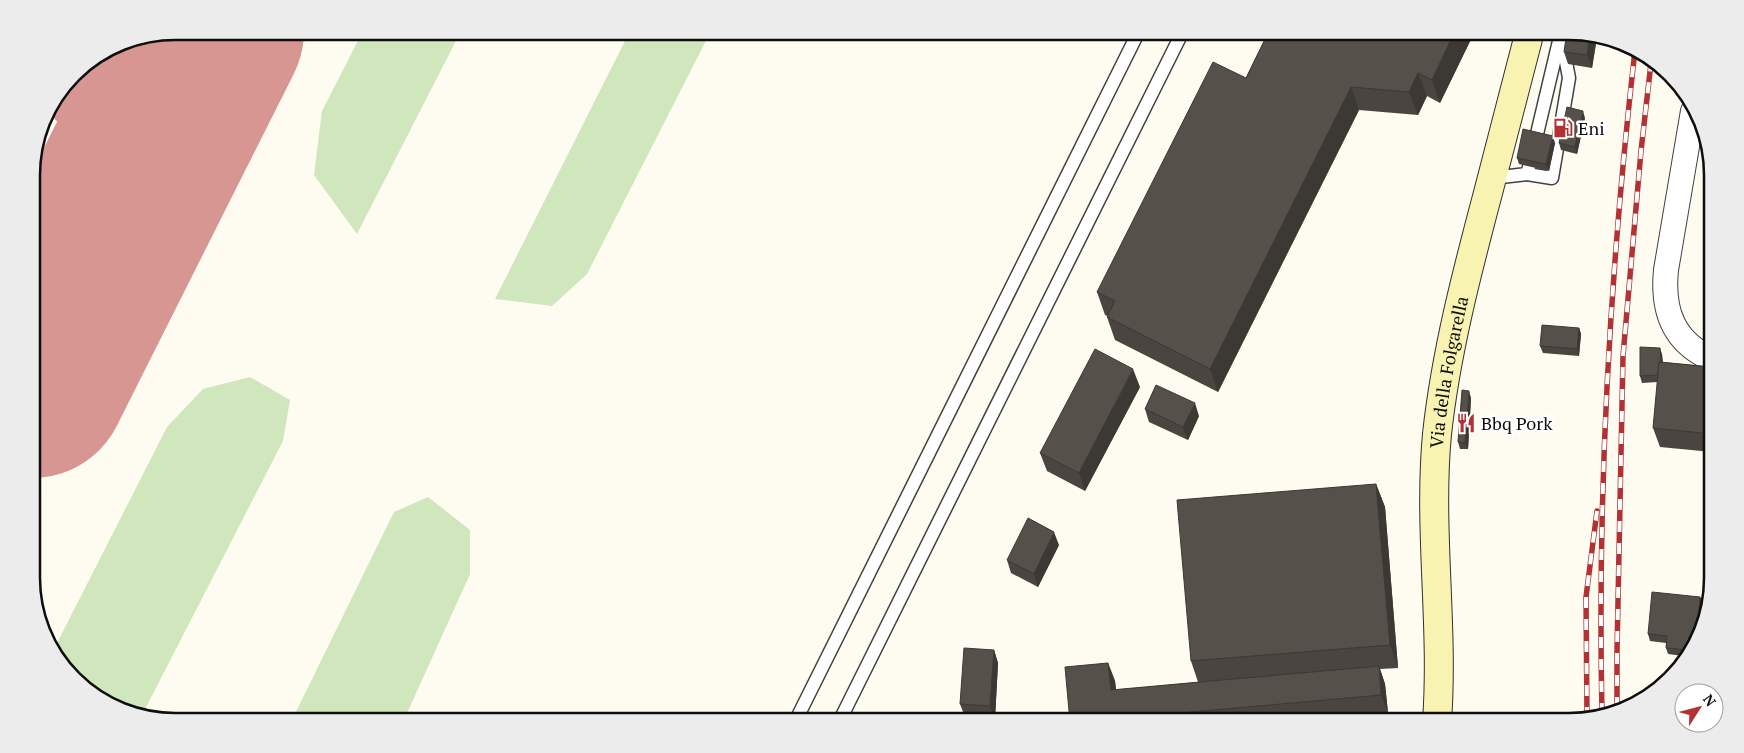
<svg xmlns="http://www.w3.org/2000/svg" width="1744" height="753" viewBox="0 0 1744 753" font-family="'PT Serif',serif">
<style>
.green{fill:#d0e6bc}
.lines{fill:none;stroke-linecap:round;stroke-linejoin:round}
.taxiway{stroke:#d89692;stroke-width:76}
.runway{stroke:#d89692;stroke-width:190}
.lane-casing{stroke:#414141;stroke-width:15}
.street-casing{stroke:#414141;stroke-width:26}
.secondary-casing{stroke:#303030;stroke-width:30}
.lane{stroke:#fff;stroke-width:12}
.street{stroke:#fff;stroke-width:24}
.secondary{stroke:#f8f3b1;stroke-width:28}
.rail-casing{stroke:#b33133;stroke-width:5.5}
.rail{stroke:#fff;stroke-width:4;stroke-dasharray:11;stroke-linecap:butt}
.wall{fill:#4a4540}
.shaded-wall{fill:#3c3834}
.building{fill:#56504b;stroke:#3c3834}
.labels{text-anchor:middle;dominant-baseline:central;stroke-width:5;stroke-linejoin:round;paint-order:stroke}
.poi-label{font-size:18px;fill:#0e0e0e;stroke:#fff;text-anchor:start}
.street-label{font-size:18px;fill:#0e0e0e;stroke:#fff}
.rim{fill:none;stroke:#0e0e0e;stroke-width:2.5}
</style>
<rect width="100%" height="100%" fill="#fefcf0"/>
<g class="green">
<path d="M363,31H461L357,234L314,175L322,111Z"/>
<path d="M630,31H711L587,274L552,306L495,299Z"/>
<path d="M250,377L290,400L283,441L142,715L120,711L61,666L54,649L167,427L203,389Z"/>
<path d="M428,497L470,530V574L403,722H291L394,512Z"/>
</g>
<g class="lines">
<g class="taxiway">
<path d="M79,68L121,72L159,61L190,47L208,31"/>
<path d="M70,80C100,107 119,144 117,185C116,199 113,213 111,227"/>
</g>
<path class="runway" d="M32,383L209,31"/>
<defs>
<g id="lane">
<path d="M1536,138L1559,41"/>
<path d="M1527,174L1552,178L1569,78L1561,35"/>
<path d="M1492,178L1527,174L1529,167"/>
<path d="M795,722L1139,31"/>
<path d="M839,722L1183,31"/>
</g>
<path id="street" d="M1693,111L1666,270C1662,310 1673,342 1712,359"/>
<g id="secondary">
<path id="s1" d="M1437,721C1444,626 1428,529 1437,434C1446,352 1467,272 1488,193C1502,139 1516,85 1530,31"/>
</g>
</defs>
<use href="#lane" class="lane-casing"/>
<use href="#street" class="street-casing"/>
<use href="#secondary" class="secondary-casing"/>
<use href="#lane" class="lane"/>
<use href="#street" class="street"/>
<use href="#secondary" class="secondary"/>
<defs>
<g id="rail">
<path d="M1617,708V651L1623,356L1641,151L1651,63"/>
<path d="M1602,714C1597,492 1610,270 1635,50"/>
<path d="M1587,718L1586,597L1597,511"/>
</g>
</defs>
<use href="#rail" class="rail-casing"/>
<use href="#rail" class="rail"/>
</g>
<g class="wall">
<path d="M1269,31H1475L1440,103L1427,96L1418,115L1359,110L1218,392L1115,340L1107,317L1108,316L1105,315L1097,292L1246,78Z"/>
<path d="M1597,37L1592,68L1568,64L1564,52Z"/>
<path d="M1585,118L1577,154L1561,150L1559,143Z"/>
<path d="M1555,143L1549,171L1519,164L1517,158Z"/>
<path d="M1579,328L1581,334L1579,356L1543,353L1540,346Z"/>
<path d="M1662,354L1663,362L1712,367V452L1660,447L1653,428L1658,382L1642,383L1640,376Z"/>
<path d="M1140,387L1085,491L1047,471L1040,453Z"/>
<path d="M1471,398L1468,449H1460L1458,442Z"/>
<path d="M1145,409L1199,416L1188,440L1149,422Z"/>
<path d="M1376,484L1385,507L1398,668L1380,669L1385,684L1388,713L1293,722H1070L1108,663L1115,681L1116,690L1198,682L1191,661Z"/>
<path d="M1059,545L1038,587L1011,573L1007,560Z"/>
<path d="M1700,597L1703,604L1702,610H1704L1705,615L1702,633L1683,656L1668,654L1666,648V643L1650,641L1648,634Z"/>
<path d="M994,650L998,663L995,719L965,717L960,704Z"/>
</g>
<g class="shaded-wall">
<path d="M1455,31H1475L1440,103L1432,80Z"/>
<path d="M1590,35L1597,37L1592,68L1587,55Z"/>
<path d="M1418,73L1427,96L1418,115L1409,92Z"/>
<path d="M1351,87L1359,110L1218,392L1210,369Z"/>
<path d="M1583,111L1585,118L1577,154L1575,147Z"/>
<path d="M1553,136L1555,143L1549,171L1546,164Z"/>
<path d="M1579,328L1581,334L1579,356L1577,349Z"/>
<path d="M1660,348L1662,354L1663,381L1661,375Z"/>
<path d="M1133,369L1140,387L1085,491L1079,473Z"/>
<path d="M1469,391L1471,398L1468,449L1465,443Z"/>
<path d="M1195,403L1199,416L1188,440L1183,427Z"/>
<path d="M1376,484L1385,507L1398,668L1390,645Z"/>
<path d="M1054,532L1059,545L1038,587L1034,574Z"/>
<path d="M1700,597L1703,604L1702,616L1699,610Z"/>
<path d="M1704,610L1705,615L1701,634Z"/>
<path d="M994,650L998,663L995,719L990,706Z"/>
<path d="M1108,663L1115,681L1118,708L1111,690Z"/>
<path d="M1379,666L1385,684L1388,713L1381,695Z"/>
<path d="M1474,714L1477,721H1473Z"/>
</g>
<g class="building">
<path d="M1269,31H1455L1432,80L1418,73L1409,92L1351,87L1210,369L1107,317L1115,301L1097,292L1213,62L1246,78Z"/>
<path d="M1567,31L1590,35L1587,55L1564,52Z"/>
<path d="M1567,107L1583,111L1575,147L1559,143Z"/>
<path d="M1523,129L1553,136L1546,164L1517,158Z"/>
<path d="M1542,325L1579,328L1577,349L1540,346Z"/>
<path d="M1640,347L1660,348L1661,362H1659L1658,375L1640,376Z"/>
<path d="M1095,349L1133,369L1079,473L1040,453Z"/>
<path d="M1659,362L1712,367V434L1653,428Z"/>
<path d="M1156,385L1195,403L1183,427L1145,409Z"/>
<path d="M1462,390L1469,391L1465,443L1458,442Z"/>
<path d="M1376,484L1390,645L1191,661L1177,500Z"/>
<path d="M1028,518L1054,532L1034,574L1007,560Z"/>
<path d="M1652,592L1700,597L1699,610H1704L1701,634L1700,635L1695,634V642L1688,650L1666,648L1667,636L1648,634Z"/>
<path d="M964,648L994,650L990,706L960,704Z"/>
<path d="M1108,663L1111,690L1379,666L1381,695L1081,722H1070L1065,667Z"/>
<path d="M1459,713L1474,714L1473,721H1458Z"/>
</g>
<defs>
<symbol id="fuel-bare" viewBox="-9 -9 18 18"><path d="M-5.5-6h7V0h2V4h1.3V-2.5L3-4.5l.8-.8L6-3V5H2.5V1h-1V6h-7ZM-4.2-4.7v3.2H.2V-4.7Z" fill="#b33133" stroke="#fff" stroke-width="2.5" paint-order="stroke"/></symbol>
<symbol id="restaurant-bare" viewBox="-9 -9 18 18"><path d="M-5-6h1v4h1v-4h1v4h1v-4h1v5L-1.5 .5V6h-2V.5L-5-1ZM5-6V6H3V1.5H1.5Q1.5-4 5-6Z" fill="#b33133" stroke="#fff" stroke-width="2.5" paint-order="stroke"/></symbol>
</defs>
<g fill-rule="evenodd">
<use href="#fuel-bare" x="1549" y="114" width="28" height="28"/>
<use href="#restaurant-bare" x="1452" y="409" width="28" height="28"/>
</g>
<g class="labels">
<g class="poi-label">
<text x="1578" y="128">Eni</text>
<text x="1481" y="423">Bbq Pork</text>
</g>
<g class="street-label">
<text stroke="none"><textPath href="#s1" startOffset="350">Via della Folgarella</textPath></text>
</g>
</g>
<path d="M0 0H1744V753H0ZM175 40H1569A135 135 0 0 1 1704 175V578A135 135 0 0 1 1569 713H175A135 135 0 0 1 40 578V175A135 135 0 0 1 175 40Z" fill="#ececec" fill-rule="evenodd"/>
<path class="rim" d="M175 40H1569A135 135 0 0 1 1704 175V578A135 135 0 0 1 1569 713H175A135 135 0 0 1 40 578V175A135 135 0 0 1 175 40Z"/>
<g transform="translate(1699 708) rotate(54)"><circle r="24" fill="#ffffff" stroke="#9f9f9f"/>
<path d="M0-4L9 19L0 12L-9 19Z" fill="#b33133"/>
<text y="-8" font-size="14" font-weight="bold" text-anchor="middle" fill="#0e0e0e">N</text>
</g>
</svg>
